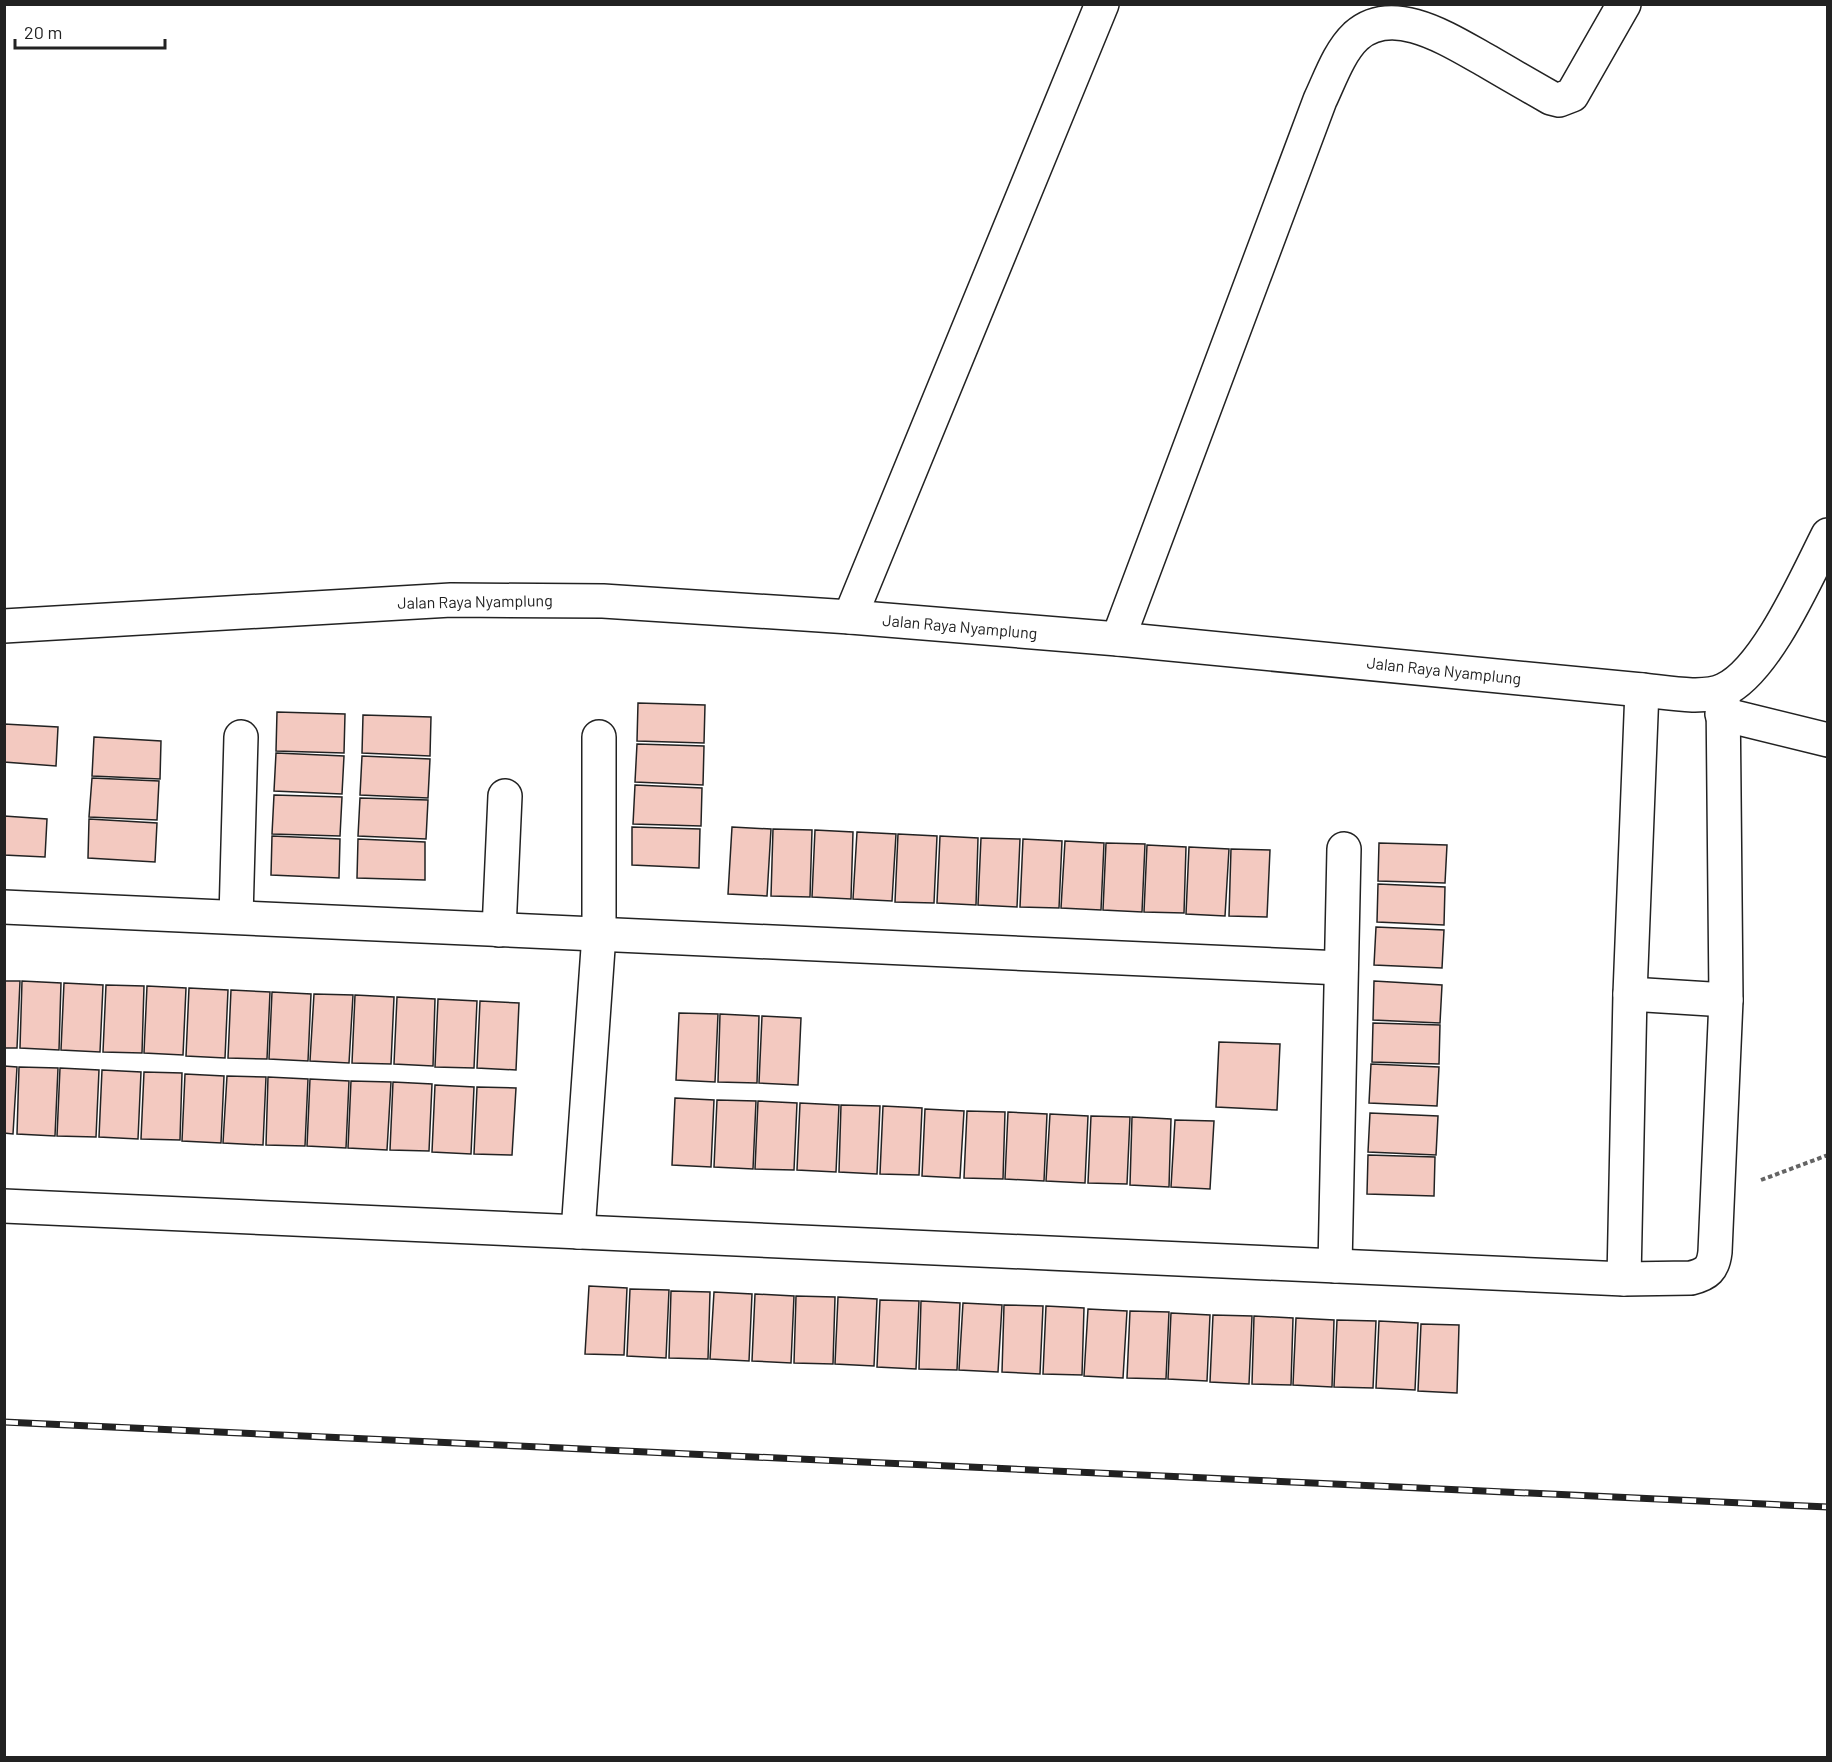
<svg xmlns="http://www.w3.org/2000/svg" width="1832" height="1762" viewBox="0 0 1832 1762" font-family="Barlow,sans-serif">
<style>
.building{fill:#f3c9c0;stroke:#222;stroke-width:1.5}
.lines{fill:none;stroke-linecap:round;stroke-linejoin:round}
.minor-casing{stroke:#222;stroke-width:36}
.tertiary-casing{stroke:#222;stroke-width:36}
.path{stroke:#646464;stroke-width:4;stroke-dasharray:4.5 3;stroke-linecap:butt}
.minor{stroke:#fff;stroke-width:33}
.tertiary{stroke:#fff;stroke-width:33}
.rail-casing{stroke:#222;stroke-width:7}
.rail{stroke:#fff;stroke-width:4.5;stroke-dasharray:14;stroke-linecap:butt}
.labels{text-anchor:middle;dominant-baseline:central;stroke-width:4.5;stroke-linejoin:round;paint-order:stroke}
.street-label{font-size:16px;fill:#222;stroke:#fff}
</style>
<rect width="100%" height="100%" fill="#fff"/>
<g class="building">
<path d="M638,703L705,705L704,743L637,741Z"/>
<path d="M277,712L345,714L344,753L276,751Z"/>
<path d="M363,715L431,717L430,756L362,753Z"/>
<path d="M4,724L58,727L56,766L4,762Z"/>
<path d="M94,737L161,741L160,779L92,776Z"/>
<path d="M637,744L704,746L703,785L635,782Z"/>
<path d="M276,753L344,756L342,794L274,791Z"/>
<path d="M362,756L430,759L428,798L360,795Z"/>
<path d="M92,778L159,781L157,820L89,817Z"/>
<path d="M635,785L702,788L701,826L633,824Z"/>
<path d="M274,795L342,797L340,836L272,834Z"/>
<path d="M360,798L428,800L426,839L358,836Z"/>
<path d="M4,816L47,819L45,857L4,855Z"/>
<path d="M89,819L157,823L155,862L88,858Z"/>
<path d="M632,827L700,829L699,868L632,865Z"/>
<path d="M732,827L771,829L767,896L728,894Z"/>
<path d="M773,829L812,830L810,897L771,896Z"/>
<path d="M815,830L853,832L851,899L812,897Z"/>
<path d="M857,832L896,834L892,901L853,899Z"/>
<path d="M898,834L937,836L934,903L895,902Z"/>
<path d="M272,836L340,839L339,878L271,875Z"/>
<path d="M940,836L978,838L976,905L937,903Z"/>
<path d="M981,838L1020,839L1017,907L978,905Z"/>
<path d="M358,839L425,842V880L357,878Z"/>
<path d="M1023,839L1062,841L1059,908L1020,907Z"/>
<path d="M1065,841L1104,843L1101,910L1061,908Z"/>
<path d="M1106,843L1145,844L1142,912L1103,910Z"/>
<path d="M1379,843L1447,845L1445,883L1378,881Z"/>
<path d="M1147,845L1186,847L1184,913L1144,912Z"/>
<path d="M1189,847L1229,849L1225,916L1186,914Z"/>
<path d="M1231,849L1270,850L1267,917L1229,916Z"/>
<path d="M1378,884L1445,887L1444,925L1377,922Z"/>
<path d="M1376,927L1444,930L1442,968L1374,965Z"/>
<path d="M4,981H20L17,1048H4Z"/>
<path d="M22,981L61,983L59,1050L20,1048Z"/>
<path d="M1374,981L1442,985L1440,1023L1373,1020Z"/>
<path d="M64,983L103,985L100,1052L61,1050Z"/>
<path d="M106,985L144,986L142,1053L103,1052Z"/>
<path d="M147,986L186,988L183,1055L144,1053Z"/>
<path d="M189,988L228,990L225,1058L186,1056Z"/>
<path d="M231,990L270,992L267,1059L228,1058Z"/>
<path d="M272,992L311,994L308,1061L269,1059Z"/>
<path d="M314,994L353,995L349,1063L310,1061Z"/>
<path d="M355,995L394,997L391,1064L352,1063Z"/>
<path d="M397,997L435,999L433,1066L394,1064Z"/>
<path d="M438,999L477,1001L474,1068L435,1067Z"/>
<path d="M480,1001L519,1003L516,1070L477,1068Z"/>
<path d="M679,1013L718,1014L715,1082L676,1080Z"/>
<path d="M720,1014L759,1016L757,1083L718,1082Z"/>
<path d="M762,1016L801,1018L798,1085L759,1083Z"/>
<path d="M1373,1023L1440,1025L1439,1064L1372,1062Z"/>
<path d="M1219,1042L1280,1044L1277,1110L1216,1107Z"/>
<path d="M1371,1064L1439,1067L1437,1106L1369,1103Z"/>
<path d="M4,1066L17,1067L13,1134L4,1133Z"/>
<path d="M19,1067L58,1068L55,1136L17,1134Z"/>
<path d="M60,1068L99,1070L96,1137L57,1136Z"/>
<path d="M102,1070L141,1072L138,1139L99,1137Z"/>
<path d="M144,1072L182,1073L180,1140L141,1139Z"/>
<path d="M185,1074L224,1076L221,1143L182,1141Z"/>
<path d="M227,1076L266,1077L263,1145L223,1143Z"/>
<path d="M268,1077L308,1079L305,1146L266,1145Z"/>
<path d="M310,1079L349,1081L346,1148L307,1146Z"/>
<path d="M351,1081L391,1082L387,1150L348,1148Z"/>
<path d="M393,1082L432,1084L429,1151L390,1150Z"/>
<path d="M435,1085L474,1087L471,1154L432,1152Z"/>
<path d="M477,1087L516,1088L512,1155L474,1154Z"/>
<path d="M675,1098L714,1100L711,1167L672,1165Z"/>
<path d="M717,1100L756,1101L753,1169L714,1167Z"/>
<path d="M758,1101L797,1103L794,1170L755,1169Z"/>
<path d="M800,1103L839,1105L836,1172L797,1170Z"/>
<path d="M841,1105L880,1106L877,1174L839,1172Z"/>
<path d="M883,1106L922,1108L919,1175L880,1174Z"/>
<path d="M925,1109L964,1111L960,1178L922,1176Z"/>
<path d="M967,1111L1005,1112L1003,1179L964,1178Z"/>
<path d="M1008,1112L1047,1114L1044,1181L1005,1179Z"/>
<path d="M1370,1113L1438,1116L1436,1155L1368,1152Z"/>
<path d="M1050,1114L1088,1116L1085,1183L1046,1181Z"/>
<path d="M1091,1116L1130,1117L1127,1184L1088,1183Z"/>
<path d="M1132,1117L1171,1119L1169,1187L1130,1185Z"/>
<path d="M1175,1120L1214,1121L1210,1189L1171,1187Z"/>
<path d="M1368,1155L1435,1157L1434,1196L1367,1194Z"/>
<path d="M589,1286L627,1288L624,1355L585,1354Z"/>
<path d="M630,1289L669,1290L666,1358L627,1356Z"/>
<path d="M671,1291L710,1292L708,1359L669,1358Z"/>
<path d="M714,1292L752,1294L749,1361L710,1359Z"/>
<path d="M755,1294L794,1296L791,1363L752,1361Z"/>
<path d="M796,1296L835,1297L833,1364L794,1363Z"/>
<path d="M838,1297L877,1299L874,1366L835,1364Z"/>
<path d="M880,1300L919,1301L916,1369L877,1367Z"/>
<path d="M921,1301L960,1303L957,1370L919,1369Z"/>
<path d="M963,1303L1002,1305L998,1372L959,1370Z"/>
<path d="M1004,1305L1043,1306L1040,1374L1002,1372Z"/>
<path d="M1046,1306L1084,1308L1082,1375L1043,1374Z"/>
<path d="M1088,1309L1127,1311L1123,1378L1084,1376Z"/>
<path d="M1130,1311L1169,1312L1166,1379L1127,1378Z"/>
<path d="M1171,1313L1210,1315L1207,1381L1168,1379Z"/>
<path d="M1213,1315L1252,1316L1249,1384L1210,1382Z"/>
<path d="M1254,1316L1293,1318L1291,1385L1252,1384Z"/>
<path d="M1296,1318L1334,1320L1332,1387L1293,1385Z"/>
<path d="M1337,1320L1376,1321L1373,1388L1334,1387Z"/>
<path d="M1379,1321L1418,1323L1415,1390L1376,1388Z"/>
<path d="M1421,1324L1459,1325L1457,1393L1418,1391Z"/>
</g>
<g class="lines">
<defs>
<g id="minor">
<path d="M850,617L1102,4"/>
<path d="M1118,639L1320,100C1330,79 1339,52 1356,36C1394,2 1452,42 1487,61C1509,74 1530,86 1551,98L1559,100L1572,95L1624,4"/>
<path d="M1722,714L1828,740"/>
<path d="M4,907L1341,968"/>
<path d="M236,917L241,737"/>
<path d="M499,930L505,796"/>
<path d="M1630,994L1726,1000"/>
<path d="M4,1206L1624,1279L1691,1278C1707,1274 1713,1269 1715,1252L1726,1000L1723,691"/>
<path d="M578,1232L599,934V737"/>
<path d="M1335,1266L1344,849"/>
<path d="M1624,1279L1630,994L1642,690"/>
</g>
<path id="tertiary" d="M4,626L451,600L603,601L850,617L1118,639L1642,690C1664,692 1703,700 1724,690C1766,671 1807,576 1828,535"/>
</defs>
<use href="#minor" class="minor-casing"/>
<use href="#tertiary" class="tertiary-casing"/>
<path class="path" d="M1761,1180L1828,1155"/>
<use href="#minor" class="minor"/>
<use href="#tertiary" class="tertiary"/>
<defs>
<path id="rail" d="M4,1422L1828,1507"/>
</defs>
<use href="#rail" class="rail-casing"/>
<use href="#rail" class="rail"/>
</g>
<g class="labels">
<g class="street-label">
<text transform="translate(475 601) rotate(-1)">Jalan Raya Nyamplung</text>
<text transform="translate(960 626) rotate(5)">Jalan Raya Nyamplung</text>
<text transform="translate(1444 670) rotate(6)">Jalan Raya Nyamplung</text>
</g>
</g>
<rect width="1832" height="1762" fill="none" stroke="#222222" stroke-width="12"/>
<path d="M15 39v9h150v-9" fill="none" stroke="#222222" stroke-width="3"/>
<text x="24" y="39" font-size="18" fill="#222222" stroke="#ffffff" stroke-width="4.5" paint-order="stroke">20 m</text>
</svg>
